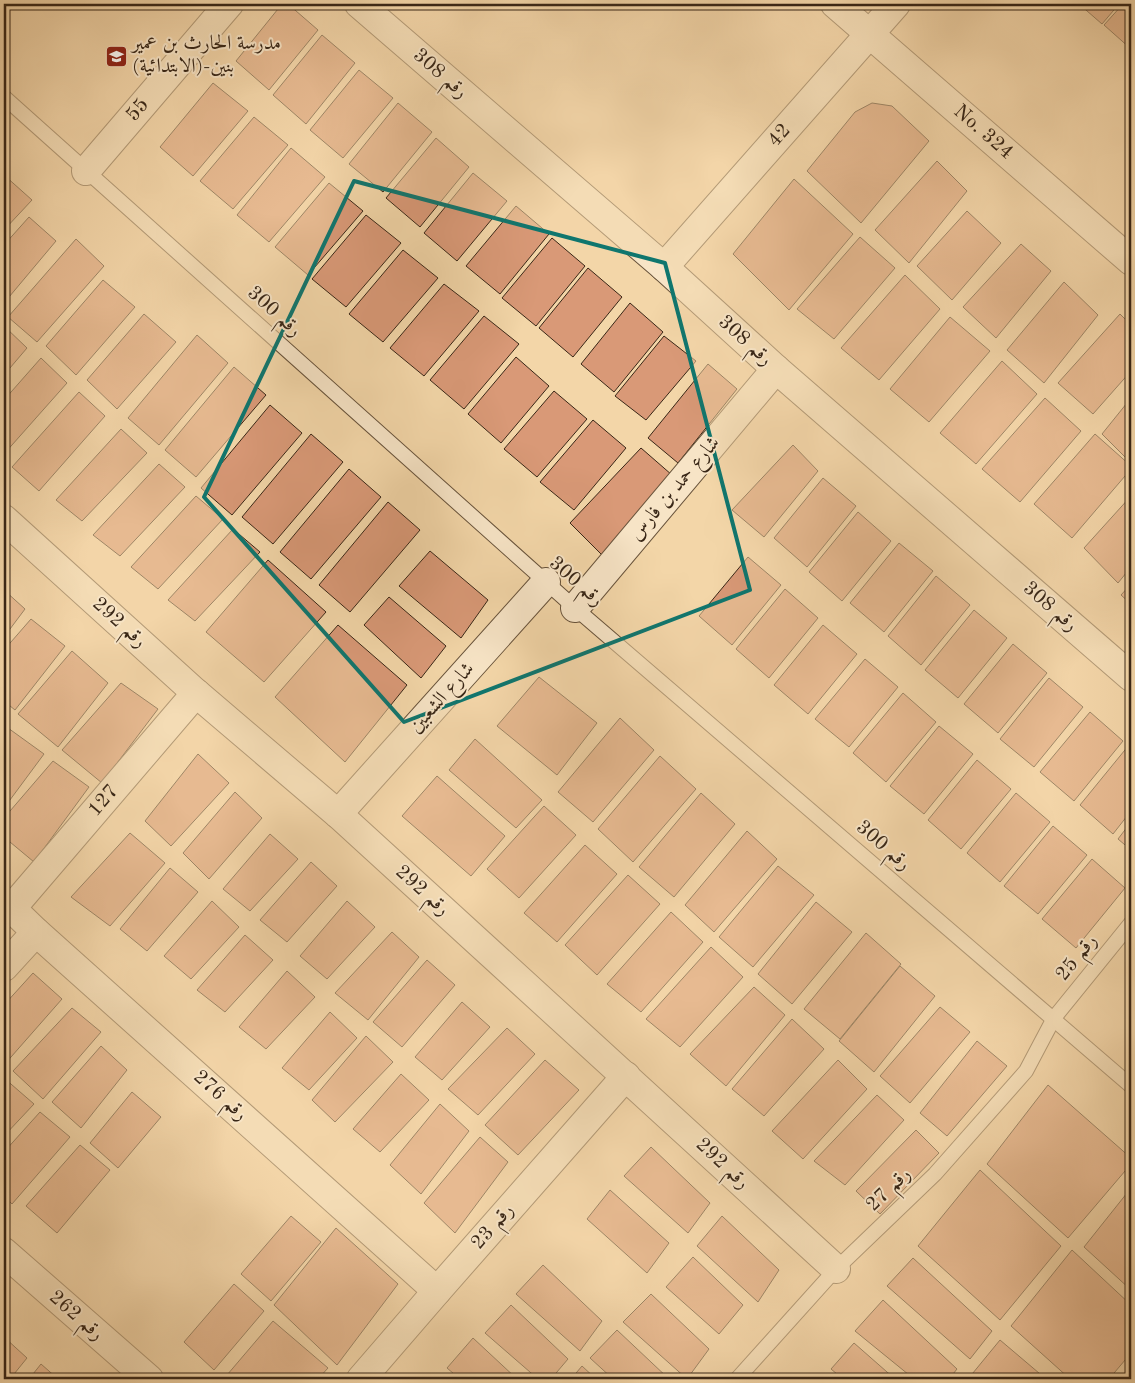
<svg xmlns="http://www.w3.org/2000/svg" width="1135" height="1383" viewBox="0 0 1135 1383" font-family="'Old Standard TT',Amiri,serif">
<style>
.building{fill:#d99977;stroke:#392717}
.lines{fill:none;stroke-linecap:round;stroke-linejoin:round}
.lane-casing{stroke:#68533b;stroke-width:16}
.street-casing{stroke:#68533b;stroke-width:30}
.lane{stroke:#f7e4c6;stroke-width:14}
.street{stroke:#f7e4c6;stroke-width:28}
.marked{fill:none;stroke:#0f766e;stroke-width:4;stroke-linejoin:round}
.labels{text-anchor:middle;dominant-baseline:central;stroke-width:4;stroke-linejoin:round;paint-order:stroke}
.poi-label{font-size:20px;fill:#392717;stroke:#f7e4c6;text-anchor:start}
.street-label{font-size:20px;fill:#392717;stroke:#f7e4c6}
</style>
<rect width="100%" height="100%" fill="#f3d6a8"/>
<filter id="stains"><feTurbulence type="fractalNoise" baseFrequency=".004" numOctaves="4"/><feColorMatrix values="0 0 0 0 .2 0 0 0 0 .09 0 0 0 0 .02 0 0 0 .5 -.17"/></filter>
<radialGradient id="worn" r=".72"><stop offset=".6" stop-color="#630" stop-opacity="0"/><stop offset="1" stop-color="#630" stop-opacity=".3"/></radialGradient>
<g class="building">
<path d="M282,4H288L318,30L269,90L236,61Z"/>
<path d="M1079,4H1119L1102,24Z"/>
<path d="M1123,4H1131V49L1104,25Z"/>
<path d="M322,35L355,63L306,124L273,95Z"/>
<path d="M359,70L393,98L343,158L310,130Z"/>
<path d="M213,83L248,111L193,176L160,147Z"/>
<path d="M398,103L432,132L383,192L349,164Z"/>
<path d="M872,103L892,106L929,141L861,223L807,171L855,112Z"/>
<path d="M254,117L288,145L233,209L200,181Z"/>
<path d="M436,138L469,167L420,227L386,198Z"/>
<path d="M291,148L325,177L269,242L237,215Z"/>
<path d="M937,161L967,191L909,263L875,230Z"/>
<path d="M473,173L507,201L457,261L424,233Z"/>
<path d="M4,175L32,200L4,230Z"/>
<path d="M794,179L853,234L789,310L733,254Z"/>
<path d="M329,183L363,211L308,275L275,247Z"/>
<path d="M516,206L549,234L500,294L466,266Z"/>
<path d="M967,211L1001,243L952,300L917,266Z"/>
<path d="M366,215L401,243L346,307L312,279Z"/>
<path d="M29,217L56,241L4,303V245Z"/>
<path d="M860,237L895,268L834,339L797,309Z"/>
<path d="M552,238L585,266L536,326L502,298Z"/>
<path d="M76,239L104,266L37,342L8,317Z"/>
<path d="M1021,244L1051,271L996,338L963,307Z"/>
<path d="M403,250L438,278L383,342L349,314Z"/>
<path d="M588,268L622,297L573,357L539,328Z"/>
<path d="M905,275L940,309L879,380L841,348Z"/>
<path d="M103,280L135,307L76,375L46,346Z"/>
<path d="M1064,282L1098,315L1044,383L1007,350Z"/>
<path d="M444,284L479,311L424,376L390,348Z"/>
<path d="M630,303L663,332L614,392L581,364Z"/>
<path d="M144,314L176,342L117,409L87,380Z"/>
<path d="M1120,314L1131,325V371L1093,414L1058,383Z"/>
<path d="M484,316L519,344L464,409L430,380Z"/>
<path d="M950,317L990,351L929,422L890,389Z"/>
<path d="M4,326L27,348L4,375Z"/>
<path d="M197,335L228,363L159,445L128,418Z"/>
<path d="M664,336L696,361L646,420L615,396Z"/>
<path d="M516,357L549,386L501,443L468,414Z"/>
<path d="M41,358L67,383L4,454V400Z"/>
<path d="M1002,361L1037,394L976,464L940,433Z"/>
<path d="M708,364L737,389L678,463L648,438Z"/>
<path d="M234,367L266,395L196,477L165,450Z"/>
<path d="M554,391L587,419L537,477L504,449Z"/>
<path d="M79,392L105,416L39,491L12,467Z"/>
<path d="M1045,398L1081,431L1020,502L982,469Z"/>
<path d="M1131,398V463L1102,434Z"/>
<path d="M270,405L302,433L232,515L201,488Z"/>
<path d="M593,420L626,448L574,510L540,482Z"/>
<path d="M121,429L147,453L82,521L56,500Z"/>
<path d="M311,434L343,462L273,544L242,517Z"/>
<path d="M1095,434L1131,466V469L1072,538L1034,504Z"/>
<path d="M793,445L818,471L764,537L732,510Z"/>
<path d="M641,448L672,475L602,555L570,523Z"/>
<path d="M159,464L185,487L120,556L93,535Z"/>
<path d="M349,469L381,497L311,579L280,552Z"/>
<path d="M823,478L856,506L807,567L774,538Z"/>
<path d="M196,496L223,519L158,589L131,567Z"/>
<path d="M1131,496V567L1118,583L1084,548Z"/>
<path d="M388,502L420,530L350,612L319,585Z"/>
<path d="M858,512L891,541L842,601L809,572Z"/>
<path d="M233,529L260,552L195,621L168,600Z"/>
<path d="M899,543L933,571L884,632L850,603Z"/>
<path d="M430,551L488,600L461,638L399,586Z"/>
<path d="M748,557L781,585L732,645L699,616Z"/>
<path d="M268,560L326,612L264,682L206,632Z"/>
<path d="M936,576L970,605L921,665L888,636Z"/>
<path d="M1131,584V604L1121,595Z"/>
<path d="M785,589L818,618L769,678L736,649Z"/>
<path d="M4,590L25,609L4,637Z"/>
<path d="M389,597L446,646L421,678L364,625Z"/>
<path d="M974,610L1007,638L958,698L925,670Z"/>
<path d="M31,619L65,646L15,710L4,701V650Z"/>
<path d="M338,625L407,685L345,762L275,697Z"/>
<path d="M823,625L857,654L808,714L774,685Z"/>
<path d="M1013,644L1047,673L998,733L964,704Z"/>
<path d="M72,651L108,683L58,747L18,714Z"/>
<path d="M865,659L898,687L849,747L815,719Z"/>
<path d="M539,677L597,723L557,775L497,726Z"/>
<path d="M1049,678L1083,707L1034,767L1000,739Z"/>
<path d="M121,683L158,709L102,783L62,750Z"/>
<path d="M903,693L936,722L886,782L853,753Z"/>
<path d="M1090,712L1123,741L1074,801L1040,772Z"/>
<path d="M620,718L654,750L593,822L558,792Z"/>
<path d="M939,726L973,754L924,814L890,786Z"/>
<path d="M8,728L44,754L4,808V733Z"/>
<path d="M475,739L542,800L516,828L449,770Z"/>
<path d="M1129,745L1131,747V811L1113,834L1080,805Z"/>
<path d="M198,754L229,783L171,846L145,821Z"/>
<path d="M660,756L696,789L633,862L598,829Z"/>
<path d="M977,760L1011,789L961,849L928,820Z"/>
<path d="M53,761L89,787L34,862L4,837V818Z"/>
<path d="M437,776L505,836L471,876L402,816Z"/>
<path d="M235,792L262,818L209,879L183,853Z"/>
<path d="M701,793L735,824L674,897L639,867Z"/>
<path d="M1016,793L1050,822L1000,882L967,853Z"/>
<path d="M544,806L576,835L519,898L487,869Z"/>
<path d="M1131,822V850L1118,839Z"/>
<path d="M1053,826L1087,855L1038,914L1004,886Z"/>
<path d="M747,831L777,859L714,932L685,905Z"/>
<path d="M130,833L165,863L110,926L71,897Z"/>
<path d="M270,834L298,859L250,911L223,889Z"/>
<path d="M585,845L617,874L557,942L524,913Z"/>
<path d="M1092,859L1125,888L1076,948L1042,919Z"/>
<path d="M311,862L337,886L287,942L260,920Z"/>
<path d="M778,866L814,895L753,967L719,937Z"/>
<path d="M170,868L198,892L147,951L120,929Z"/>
<path d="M628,875L660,904L597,975L565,945Z"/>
<path d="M212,901L239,927L191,979L164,956Z"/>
<path d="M347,901L375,927L327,979L300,956Z"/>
<path d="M816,902L852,932L792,1004L758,974Z"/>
<path d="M671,912L703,942L641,1012L607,984Z"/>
<path d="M392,932L419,957L368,1020L335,993Z"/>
<path d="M866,933L901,964L840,1039L804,1009Z"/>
<path d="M245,935L273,960L225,1012L197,990Z"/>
<path d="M711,947L743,977L680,1047L646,1019Z"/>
<path d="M427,960L455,985L402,1047L373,1022Z"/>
<path d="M900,966L935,996L874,1072L839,1041Z"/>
<path d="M287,971L315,997L266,1049L239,1027Z"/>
<path d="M33,973L62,999L4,1065V1005Z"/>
<path d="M754,987L785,1015L726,1086L690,1054Z"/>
<path d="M462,1002L490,1027L442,1080L415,1057Z"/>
<path d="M940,1007L970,1032L910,1103L880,1076Z"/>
<path d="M72,1008L101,1032L43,1099L13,1071Z"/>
<path d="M330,1012L357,1038L309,1090L282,1068Z"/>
<path d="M792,1019L824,1049L764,1116L732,1089Z"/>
<path d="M507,1028L535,1054L478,1115L448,1089Z"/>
<path d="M366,1036L393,1062L335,1122L312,1100Z"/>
<path d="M977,1041L1007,1066L947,1136L920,1113Z"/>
<path d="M101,1046L127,1070L81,1128L52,1102Z"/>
<path d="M545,1060L579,1090L518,1155L485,1125Z"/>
<path d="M838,1060L867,1089L803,1159L772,1131Z"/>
<path d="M401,1074L429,1100L380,1152L353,1129Z"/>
<path d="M4,1078L34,1104L4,1136Z"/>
<path d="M1048,1085L1131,1158V1164L1068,1238L987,1164Z"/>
<path d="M132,1092L161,1117L118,1168L90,1143Z"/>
<path d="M877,1095L904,1120L845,1185L814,1161Z"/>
<path d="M440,1104L469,1131L421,1194L390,1165Z"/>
<path d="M40,1112L70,1137L12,1204L4,1196V1152Z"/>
<path d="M916,1130L939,1153L880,1214L856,1191Z"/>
<path d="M480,1137L508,1162L455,1233L424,1203Z"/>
<path d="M80,1145L110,1170L57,1233L26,1206Z"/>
<path d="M651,1147L710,1203L688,1233L624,1176Z"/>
<path d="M980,1170L1061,1246L1000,1320L918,1246Z"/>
<path d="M1131,1188V1290L1084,1247Z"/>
<path d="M610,1190L669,1243L647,1273L587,1219Z"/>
<path d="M291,1216L321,1242L271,1301L241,1274Z"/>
<path d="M722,1216L779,1270L758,1302L697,1246Z"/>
<path d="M336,1228L398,1284L337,1365L274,1305Z"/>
<path d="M1072,1250L1131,1305V1353L1109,1379H1070L1011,1326Z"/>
<path d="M693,1257L743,1305L719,1334L666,1287Z"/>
<path d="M913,1258L992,1331L970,1359L887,1286Z"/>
<path d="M543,1265L602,1321L580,1351L516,1294Z"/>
<path d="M234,1284L264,1311L214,1370L184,1342Z"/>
<path d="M651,1294L709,1349L687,1379L623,1322Z"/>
<path d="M883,1300L957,1369L949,1379H914L855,1331Z"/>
<path d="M511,1305L568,1359L551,1379H538L485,1333Z"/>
<path d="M273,1321L328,1368L318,1379H232L227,1375Z"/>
<path d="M617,1330L669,1379H613L590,1358Z"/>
<path d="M4,1337L27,1358L10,1379H4Z"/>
<path d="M473,1338L517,1379H460L447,1368Z"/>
<path d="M1000,1340L1046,1379H968Z"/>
<path d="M854,1343L895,1379H843L831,1369Z"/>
<path d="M41,1364L58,1379H29Z"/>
<path d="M582,1366L596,1379H571Z"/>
</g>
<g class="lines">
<defs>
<g id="lane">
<path d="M4,97L575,608L1131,1086"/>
<path d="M737,1379L836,1269L935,1174L1026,1071L1054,1018L1131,923"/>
</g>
<g id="street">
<path d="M359,4L664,267L776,369L1131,677"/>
<path id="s1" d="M835,4L1131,261"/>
<path id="s2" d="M86,171L229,4"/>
<path id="s3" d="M664,267L896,4"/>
<path d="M4,519L196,693L338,814L836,1269"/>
<path d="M575,608L776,369"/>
<path d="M338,814L546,582"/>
<path d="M4,901L36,932L437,1291"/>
<path id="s4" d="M12,908L196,693"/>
<path d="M4,967L36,932"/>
<path d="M4,1252L149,1379"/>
<path d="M361,1379L437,1291L626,1076"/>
</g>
</defs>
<use href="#lane" class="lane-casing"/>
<use href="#street" class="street-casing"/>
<use href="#lane" class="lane"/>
<use href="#street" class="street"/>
</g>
<path d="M0 0H1135V1383H0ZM354,181L665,263L750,590L404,722L204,497Z" fill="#f3d6a8" fill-opacity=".55" fill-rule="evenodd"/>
<path class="marked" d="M354,181L665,263L750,590L404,722L204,497Z"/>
<defs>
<symbol id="school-square" viewBox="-11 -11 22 22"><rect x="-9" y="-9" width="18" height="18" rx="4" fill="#8f2418" stroke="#f7e4c6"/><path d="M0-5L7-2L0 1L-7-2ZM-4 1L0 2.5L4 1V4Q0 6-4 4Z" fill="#fff"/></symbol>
</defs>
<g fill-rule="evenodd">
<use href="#school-square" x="104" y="44" width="25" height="25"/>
</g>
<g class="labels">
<g class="poi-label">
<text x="132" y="44">مدرسة الحارث بن عمير<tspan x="132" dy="23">(الابتدائية)-بنين</tspan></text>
</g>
<g class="street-label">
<text transform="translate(440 74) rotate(41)">رقم 308</text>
<text stroke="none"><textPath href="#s2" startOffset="80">55</textPath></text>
<text stroke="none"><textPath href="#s1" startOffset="196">No. 324</textPath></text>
<text stroke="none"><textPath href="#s3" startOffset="175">42</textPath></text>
<text transform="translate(274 312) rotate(42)">رقم 300</text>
<text transform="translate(745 341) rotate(42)">رقم 308</text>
<text transform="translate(675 489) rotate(-50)">شارع حمد بن فارس</text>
<text transform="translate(576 582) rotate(41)">رقم 300</text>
<text transform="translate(1050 607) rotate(41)">رقم 308</text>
<text transform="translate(119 623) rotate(42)">رقم 292</text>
<text transform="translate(442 698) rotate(-48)">شارع الشعبين</text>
<text stroke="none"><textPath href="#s4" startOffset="141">127</textPath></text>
<text transform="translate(883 846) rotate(41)">رقم 300</text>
<text transform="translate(422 891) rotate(42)">رقم 292</text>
<text transform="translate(1077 958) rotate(-51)">رقم 25</text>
<text transform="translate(220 1096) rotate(42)">رقم 276</text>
<text transform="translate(722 1164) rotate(43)">رقم 292</text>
<text transform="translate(889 1190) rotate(-44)">رقم 27</text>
<text transform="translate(493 1227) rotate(-49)">رقم 23</text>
<text transform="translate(76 1316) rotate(41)">رقم 262</text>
</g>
</g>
<rect width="1135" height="1383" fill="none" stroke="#f3d6a8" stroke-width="20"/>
<rect x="5" y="5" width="1125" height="1373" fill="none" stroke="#392717" stroke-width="2.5"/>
<rect x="10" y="10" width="1115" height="1363" fill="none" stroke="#392717"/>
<rect width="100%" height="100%" filter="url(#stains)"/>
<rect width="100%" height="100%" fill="url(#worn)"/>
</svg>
